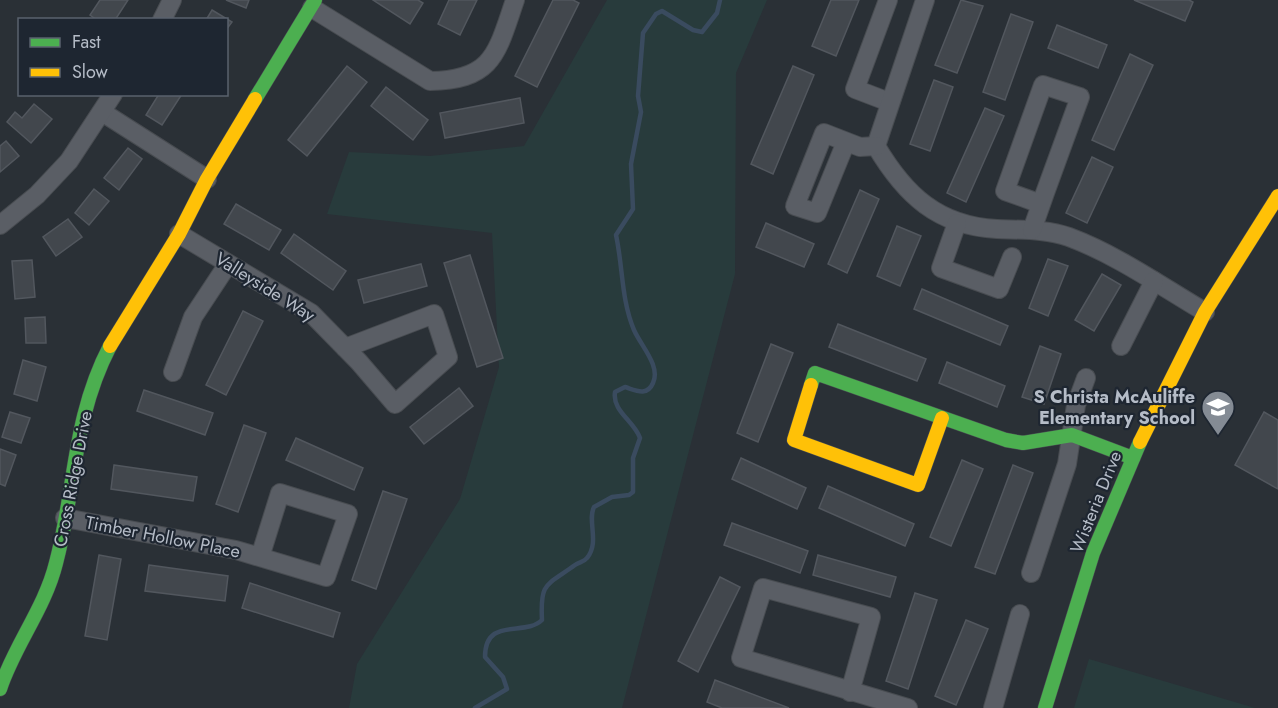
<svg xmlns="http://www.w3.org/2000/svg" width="1278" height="708" viewBox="0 0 1278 708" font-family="Jost,sans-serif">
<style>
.green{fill:#283b3c}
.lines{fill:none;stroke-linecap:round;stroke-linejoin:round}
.stream{stroke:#3a4b5f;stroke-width:4.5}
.building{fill:#42474d;stroke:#52575e;stroke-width:1.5}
.street-casing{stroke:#484c51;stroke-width:20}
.fast-casing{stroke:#484c51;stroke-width:15}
.slow-casing{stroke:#484c51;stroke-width:15}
.street{stroke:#5a5e65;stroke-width:18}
.fast{stroke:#4caf50;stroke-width:14}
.slow{stroke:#ffc107;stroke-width:14}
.labels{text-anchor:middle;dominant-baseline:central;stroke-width:4.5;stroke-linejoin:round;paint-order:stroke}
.street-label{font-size:18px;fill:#b5bcc7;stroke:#1e2631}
.poi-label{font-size:18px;font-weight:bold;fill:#b5bcc7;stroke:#1e2631;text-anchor:end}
</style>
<rect width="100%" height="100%" fill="#2a3036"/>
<g class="green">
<path d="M607,0H767L736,73L735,274L622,708H349L357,664L460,499L499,367L492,233L327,214L349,152L430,156L524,146Z"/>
<path d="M1089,659L1255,708H1074Z"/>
</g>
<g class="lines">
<path class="stream" d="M475,708L507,689L503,677L485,657C485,616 525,637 542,620C540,582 546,586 575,565C579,562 584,562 587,558C600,542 587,521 594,507L612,497L629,495L633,492V458L640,438C634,421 612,411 615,392L625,387C635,390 647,397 653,383C661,366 641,346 634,330C621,299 623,267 616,235L633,209L631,164L641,112L638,96L643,33L656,14L662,11L693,30L702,32L717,13L720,0"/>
</g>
<g class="building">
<path d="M100,0H128L115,20H97L90,15Z"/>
<path d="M226,0H249L246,8Z"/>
<path d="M373,0H418L423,3L410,24Z"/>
<path d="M449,0H477L460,35L438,24Z"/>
<path d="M553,0H573L579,3L537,87L515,76Z"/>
<path d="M831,0H859L836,56L812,46Z"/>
<path d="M961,0L983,6L957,73L935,65Z"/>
<path d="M1134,0H1189L1193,2L1185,21Z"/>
<path d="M212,10L232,22L226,30V20H206Z"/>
<path d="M1011,14L1033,22L1005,100L983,92Z"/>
<path d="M1057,25L1107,45L1098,68L1048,48Z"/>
<path d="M1130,54L1153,65L1114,150L1092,140Z"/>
<path d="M347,66L367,82L307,156L288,140Z"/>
<path d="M793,66L814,75L773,174L751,164Z"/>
<path d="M934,80L953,87L930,151L910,144Z"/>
<path d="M386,87L428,120L413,140L371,106Z"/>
<path d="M159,94H182L162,125L146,115Z"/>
<path d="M520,98L524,123L445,138L440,113Z"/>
<path d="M34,104L52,119L31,143L7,122L15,112L22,118Z"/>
<path d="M985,108L1004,116L966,202L947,193Z"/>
<path d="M6,141L19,156L0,172V146Z"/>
<path d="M128,148L142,159L119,190L104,178Z"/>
<path d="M1092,157L1113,167L1087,223L1066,213Z"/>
<path d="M94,189L109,201L89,225L75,213Z"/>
<path d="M860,190L879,199L847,273L828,264Z"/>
<path d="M236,204L281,230L269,250L224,224Z"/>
<path d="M68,219L82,237L56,256L43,237Z"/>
<path d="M766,223L814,244L804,267L756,247Z"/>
<path d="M897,226L921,236L900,286L877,276Z"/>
<path d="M294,234L346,271L333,290L281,253Z"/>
<path d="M470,255L503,358L477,367L444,263Z"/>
<path d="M1048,259L1068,266L1048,316L1029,308Z"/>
<path d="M32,260L35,297L15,299L12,261Z"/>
<path d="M421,264L427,286L364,303L358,280Z"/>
<path d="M1102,274L1121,285L1094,331L1075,320Z"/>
<path d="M922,289L1008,326L1000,345L914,309Z"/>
<path d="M243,311L263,321L226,395L206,385Z"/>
<path d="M45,317L46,343H26L25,318Z"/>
<path d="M838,324L926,359L917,381L829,347Z"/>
<path d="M771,344L793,353L758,442L737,433Z"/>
<path d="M1040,346L1061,354L1044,404L1022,397Z"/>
<path d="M23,360L46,367L37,401L14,394Z"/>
<path d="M947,362L1005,386L997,407L939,383Z"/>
<path d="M459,388L473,406L424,444L410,427Z"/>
<path d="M144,390L213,413L205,435L137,411Z"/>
<path d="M10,412L30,418L21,443L2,437Z"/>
<path d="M1264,412L1278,420V489L1235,465Z"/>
<path d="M244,425L266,433L238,512L216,504Z"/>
<path d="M296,438L363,468L354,490L286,460Z"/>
<path d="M0,449L16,455L5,486L0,484Z"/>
<path d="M741,458L806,488L797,509L732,479Z"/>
<path d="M962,460L983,469L951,546L930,537Z"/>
<path d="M114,465L197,477L193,501L111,489Z"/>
<path d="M1013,465L1033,473L995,574L975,567Z"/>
<path d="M828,486L914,524L905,546L819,508Z"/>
<path d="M383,491L407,499L376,589L352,580Z"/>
<path d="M732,523L808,551L800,573L724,545Z"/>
<path d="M99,555L121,559L107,640L85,636Z"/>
<path d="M818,555L896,577L890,597L813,575Z"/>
<path d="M149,565L228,576L225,601L145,591Z"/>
<path d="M720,577L740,587L698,672L678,661Z"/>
<path d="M250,583L340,613L333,637L242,608Z"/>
<path d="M915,593L937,600L908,689L886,681Z"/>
<path d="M966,620L988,629L956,705L935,696Z"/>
<path d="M715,680L789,708H722L707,702Z"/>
</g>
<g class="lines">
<defs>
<g id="street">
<path d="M888,0L855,89L889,102"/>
<path d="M925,0L876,146C905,195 938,226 997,229C1021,230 1047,229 1069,237C1117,255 1161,286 1205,312"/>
<path d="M312,8L430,81C494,80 497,52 515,0"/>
<path d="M162,20L172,0"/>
<path d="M102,112L207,179"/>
<path d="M846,142L817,213L795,206L824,133L860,147L876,146"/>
<path d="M957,223L941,268L999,289L1012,257"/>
<path d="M0,225L37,195L69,161L113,94"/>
<path d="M1032,230L1045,193L1080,97L1043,85L1005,191L1041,204"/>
<path d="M179,234L311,313L359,362L395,404L448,357L434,314L345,348"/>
<path d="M1121,346L1154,281"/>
<path d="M173,372L193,317L228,264"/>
<path d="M65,518L236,550L326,577L348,514L280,493L260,557"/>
<path d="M1031,573L1067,464L1076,405L1086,378"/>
<path d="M850,692L871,617L763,588L741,658L908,708"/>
<path d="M993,708L1020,614"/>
</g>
<g id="fast">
<path d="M255,99L315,0"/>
<path d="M811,385L815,373L1006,440L1023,443L1072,435L1133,458"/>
<path d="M0,689C14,646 45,608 56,563C76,488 72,419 110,346"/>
<path d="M1045,708L1093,553L1140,442"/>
</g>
<g id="slow">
<path d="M110,346L179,234L207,179L255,99"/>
<path d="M811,385L794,440L918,485L942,418"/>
<path d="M1140,442L1205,312L1278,196"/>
</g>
</defs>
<use href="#street" class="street-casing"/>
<use href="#fast" class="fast-casing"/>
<use href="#slow" class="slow-casing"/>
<use href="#street" class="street"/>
<use href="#fast" class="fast"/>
<use href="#slow" class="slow"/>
</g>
<defs>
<symbol id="school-pin" viewBox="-11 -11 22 30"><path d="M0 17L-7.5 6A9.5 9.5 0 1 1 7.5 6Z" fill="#848b94" stroke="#1e2631"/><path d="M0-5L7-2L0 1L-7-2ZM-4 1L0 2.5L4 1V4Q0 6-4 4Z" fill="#fff"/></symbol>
</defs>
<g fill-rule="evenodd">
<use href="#school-pin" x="1199" y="388" width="38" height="52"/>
</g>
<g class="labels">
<g class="street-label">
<text transform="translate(265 287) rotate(32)">Valleyside Way</text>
<text transform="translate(73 479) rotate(-79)">Cross Ridge Drive</text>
<text transform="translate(1096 502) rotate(-68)">Wisteria Drive</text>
<text transform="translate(163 537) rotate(11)">Timber Hollow Place</text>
</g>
<g class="poi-label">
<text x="1195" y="397">S Christa McAuliffe<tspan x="1195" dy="21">Elementary School</tspan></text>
</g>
</g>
<rect x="18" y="18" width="210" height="78" fill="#1e2631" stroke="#5a626d" stroke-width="1.5"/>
<rect x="30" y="38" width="30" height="9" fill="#4caf50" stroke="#5a626d" stroke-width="1.5"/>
<text x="72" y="48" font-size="18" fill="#b5bcc7">Fast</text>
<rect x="30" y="68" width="30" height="9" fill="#ffc107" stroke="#5a626d" stroke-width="1.5"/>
<text x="72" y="78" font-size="18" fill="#b5bcc7">Slow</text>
</svg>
